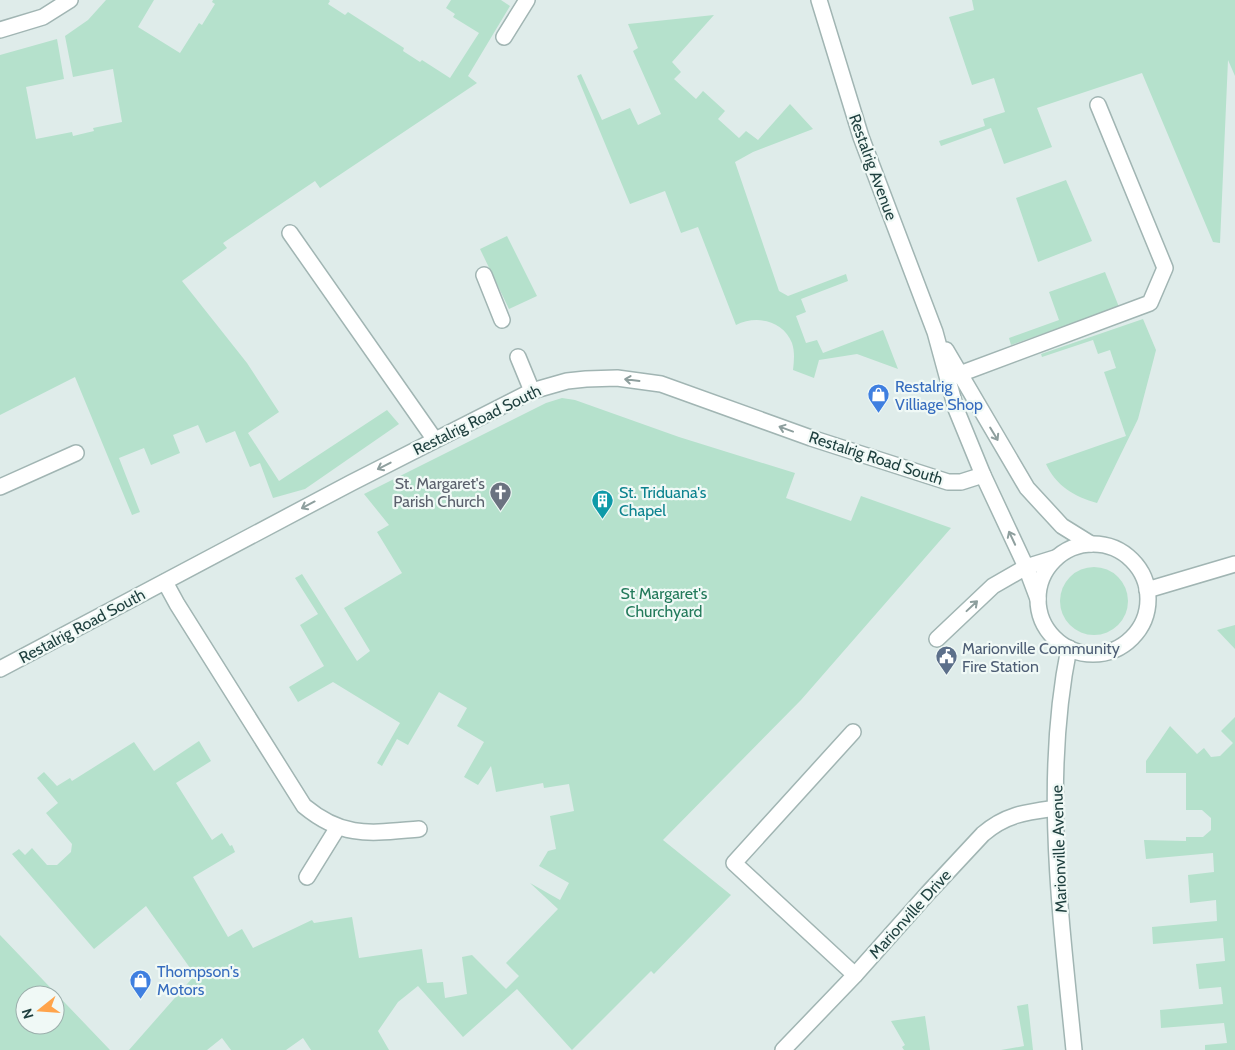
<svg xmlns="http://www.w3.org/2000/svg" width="1235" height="1050" viewBox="0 0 1235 1050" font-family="Cabin,sans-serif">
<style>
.green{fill:#b5e1cc;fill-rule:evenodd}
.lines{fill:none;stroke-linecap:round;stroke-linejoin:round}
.service-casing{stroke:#a1b5b3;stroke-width:18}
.minor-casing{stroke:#a1b5b3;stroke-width:18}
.tertiary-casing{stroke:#a1b5b3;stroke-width:18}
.service{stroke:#fff;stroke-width:15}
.minor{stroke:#fff;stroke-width:15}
.tertiary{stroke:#fff;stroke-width:15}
.oneway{stroke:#8e9f9e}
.labels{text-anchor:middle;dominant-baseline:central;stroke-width:4.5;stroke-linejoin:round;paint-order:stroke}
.street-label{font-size:16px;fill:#1e3f3e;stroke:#f0f9f6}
.shop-label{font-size:16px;fill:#366cbe;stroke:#f0f9f6;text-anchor:start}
.worship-label{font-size:16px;fill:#5b616d;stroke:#f0f9f6;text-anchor:end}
.culture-label{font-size:16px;fill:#0d838f;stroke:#f0f9f6;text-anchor:start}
.park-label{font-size:16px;fill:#237a5b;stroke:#f0f9f6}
.service-label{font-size:16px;fill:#4e5e75;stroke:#f0f9f6;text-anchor:start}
</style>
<rect width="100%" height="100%" fill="#dfecea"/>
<g class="green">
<path d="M106,0H154L138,27L180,53L199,23L202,25L215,4L212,2L213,0H329L330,1L328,4L345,15L348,12L404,48L403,51L420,62L422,60L450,78L479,33L453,17L455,14L446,8L451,0H501L510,6L468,76L477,83L320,188L315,181L223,243L227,248L182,281L247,363L279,412L248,433L279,481L387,410L399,424L305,489L273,498L260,463L250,467L235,431L206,443L198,425L173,435L180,453L151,465L144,448L119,458L140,512L132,515L75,377L0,415V55L57,39L64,79L26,87L36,139L72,132L73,136L94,131L93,128L122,122L113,69L73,77L65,36L88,20Z"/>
<path d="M972,0H1235V76L1228,60L1220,243L1213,242L1142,73L1037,108L1052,147L1004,164L991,128L941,146L939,141L985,126L983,119L1005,112L994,78L972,85L949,17L974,10Z"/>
<path d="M714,15L672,62L681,72L674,79L696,99L703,91L725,111L718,119L739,138L746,131L758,140L790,104L813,129L753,152L735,162L779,291L788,296L846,274L848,281L801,299L806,312L796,316L806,343L817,340L823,353L883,330L898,369L857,354L819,360L814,378L793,370C794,361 795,352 792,343C783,320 756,315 736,325L698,227L681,233L665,191L630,204L577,76L581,74L602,120L630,108L638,125L661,114L633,51L638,48L628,24Z"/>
<path d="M1066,180L1092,241L1038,262L1016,198Z"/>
<path d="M507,236L537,296L509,309L480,249Z"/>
<path d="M1105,272L1119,307L1011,345L1009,338L1059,320L1049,292Z"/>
<path d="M1143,319L1156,350L1154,358L1138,419L1097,503C1075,497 1056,486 1046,464L1126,436L1104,372L1116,368L1110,350L1098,354L1093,340L1042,357L1041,354Z"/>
<path d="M562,398L575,400L679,437L795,473L786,498L851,521L861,496L951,528L801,700L663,840L731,895L654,974L651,971L572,1050L517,989L463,1037L418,986L398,1002L378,1031L389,1050H311L303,1038L286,1050H231L222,1038L207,1050H129L195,975L146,906L94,949L12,854L19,849L25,855L32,848L47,865H57L71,852L72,844L46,813L58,803L37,778L44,772L57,786L70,778L72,781L134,742L154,771L199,741L211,761L176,783L212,840L222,833L230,846L232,845L235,852L193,877L228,937L242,929L253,948L312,920L314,923L352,917L359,958L422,949L427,983L443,982L445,998L467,994L462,957L472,955L506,989L519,976L506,963L558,909L530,883L560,900L569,883L539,866L548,851L556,849L550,816L574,811L569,784L544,788L543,783L496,792L491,766L478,785L464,777L484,742L457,726L467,708L439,692L408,745L397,739L382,766L377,763L400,723L333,682L298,702L289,687L324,666L300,625L318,614L295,578L302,574L357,661L370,651L344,608L402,573L377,532L389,525L364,494L546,403Z"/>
<circle cx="1094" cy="601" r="34"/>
<path d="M1235,625V649L1217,630Z"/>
<path d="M1235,717V1050H1205V1045L1227,1043L1224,1023L1161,1028L1160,1010L1223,1004L1221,987L1199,989L1196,964L1225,961L1223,938L1153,944L1152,927L1217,921L1216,900L1190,903L1188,875L1214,872L1213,853L1146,859L1144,840L1186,841V837H1203L1211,830V818L1202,810H1186V773H1146V761L1170,726L1197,754L1204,748L1211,757L1220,756L1233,743L1221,731Z"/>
<path d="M0,935L110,1050H0ZM25,995H55V1025H25Z"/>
<path d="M1028,1004L1033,1050H1001L1024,1046L1017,1006Z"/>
<path d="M925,1016L930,1050H904L902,1047L905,1045L891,1021Z"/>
</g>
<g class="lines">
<defs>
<g id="service">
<path d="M504,37L527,0"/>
<path d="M290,233L435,440"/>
<path d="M484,275L502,320"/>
<path d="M518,357L532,391"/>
<path d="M949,378L1150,303L1165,268L1098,105"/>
<path d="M0,487L76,453"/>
<path d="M937,639L993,586L1026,567L1055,558"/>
<path d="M853,732L734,863L855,975"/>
</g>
<g id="minor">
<path d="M819,0L861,137L935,332L956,409L983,475L1026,567L1038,599"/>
<path d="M0,30L43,17L70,0"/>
<path d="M946,350L1027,488L1062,526L1091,544"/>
<path d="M165,582L177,604L304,806C344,839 371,833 419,829"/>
<path d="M0,669L351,483L532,391L567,381L586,379L617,378L661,384L811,438L948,482H961L983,475"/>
<path d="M307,877L338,827"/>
</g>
<g id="tertiary">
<circle cx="1093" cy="599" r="55"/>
<path d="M1147,590L1235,564"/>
<path d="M1069,648C1042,780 1061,918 1074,1050"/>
<path d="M783,1050L855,975L928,893L983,834C1006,814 1027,812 1056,808"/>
</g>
</defs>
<use href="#service" class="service-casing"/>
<use href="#minor" class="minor-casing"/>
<use href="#tertiary" class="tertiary-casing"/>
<use href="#service" class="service"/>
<use href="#minor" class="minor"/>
<use href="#tertiary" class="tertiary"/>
</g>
<defs><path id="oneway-shaft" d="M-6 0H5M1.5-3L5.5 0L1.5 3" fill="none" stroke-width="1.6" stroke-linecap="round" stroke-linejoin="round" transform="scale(1.25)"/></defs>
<g class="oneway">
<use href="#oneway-shaft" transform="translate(632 380) rotate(-173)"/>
<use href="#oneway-shaft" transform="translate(786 429) rotate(-160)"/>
<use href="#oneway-shaft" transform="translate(994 434) rotate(59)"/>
<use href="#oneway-shaft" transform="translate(384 466) rotate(153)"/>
<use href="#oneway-shaft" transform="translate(308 505) rotate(152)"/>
<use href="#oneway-shaft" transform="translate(1012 538) rotate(-115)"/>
<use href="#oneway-shaft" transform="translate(972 606) rotate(-43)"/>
</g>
<defs>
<symbol id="shop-pin" viewBox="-11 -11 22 30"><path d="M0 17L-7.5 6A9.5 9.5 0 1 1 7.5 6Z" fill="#3f7fe0" stroke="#f0f9f6"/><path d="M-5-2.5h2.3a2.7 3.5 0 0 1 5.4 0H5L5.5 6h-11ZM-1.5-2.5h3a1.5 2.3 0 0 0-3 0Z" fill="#fff"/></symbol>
<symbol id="church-pin" viewBox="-11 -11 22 30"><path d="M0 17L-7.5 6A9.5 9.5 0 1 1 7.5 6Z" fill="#6b7280" stroke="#f0f9f6"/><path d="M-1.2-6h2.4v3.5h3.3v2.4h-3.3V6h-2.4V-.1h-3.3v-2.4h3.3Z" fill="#fff"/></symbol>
<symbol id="building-pin" viewBox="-11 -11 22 30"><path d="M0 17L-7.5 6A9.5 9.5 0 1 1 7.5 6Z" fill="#0f9aa8" stroke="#f0f9f6"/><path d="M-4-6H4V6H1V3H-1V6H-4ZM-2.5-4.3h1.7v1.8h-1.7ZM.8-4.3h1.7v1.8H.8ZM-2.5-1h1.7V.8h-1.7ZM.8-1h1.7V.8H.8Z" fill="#fff"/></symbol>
<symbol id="civic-pin" viewBox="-11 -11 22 30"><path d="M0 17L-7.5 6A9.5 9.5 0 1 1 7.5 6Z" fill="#5c6f8a" stroke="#f0f9f6"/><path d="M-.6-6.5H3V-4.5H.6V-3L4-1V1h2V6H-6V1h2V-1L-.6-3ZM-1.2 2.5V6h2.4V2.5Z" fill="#fff"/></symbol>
</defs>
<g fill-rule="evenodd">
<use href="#shop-pin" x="866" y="382" width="25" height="34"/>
<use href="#church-pin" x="488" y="480" width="25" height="34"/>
<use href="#building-pin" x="590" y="488" width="25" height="34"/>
<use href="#civic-pin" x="934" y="644" width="25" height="34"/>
<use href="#shop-pin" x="128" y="968" width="25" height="34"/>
</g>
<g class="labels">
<g class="street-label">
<text transform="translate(873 167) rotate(70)">Restalrig Avenue</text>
<text transform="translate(477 420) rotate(-26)">Restalrig Road South</text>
<text transform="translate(876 458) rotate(18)">Restalrig Road South</text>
<text transform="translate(82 626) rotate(-28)">Restalrig Road South</text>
<text transform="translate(1059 849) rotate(-92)">Marionville Avenue</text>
<text transform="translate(910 914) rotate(-48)">Marionville Drive</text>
</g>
<g class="shop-label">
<text x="895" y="386">Restalrig<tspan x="895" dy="18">Villiage Shop</tspan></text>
<text x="157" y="971">Thompson's<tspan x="157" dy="18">Motors</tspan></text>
</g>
<g class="worship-label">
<text x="485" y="483">St. Margaret's<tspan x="485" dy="18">Parish Church</tspan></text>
</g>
<g class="culture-label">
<text x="619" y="492">St. Triduana's<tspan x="619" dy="18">Chapel</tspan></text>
</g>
<g class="park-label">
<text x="664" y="593">St Margaret's<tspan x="664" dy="18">Churchyard</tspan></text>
</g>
<g class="service-label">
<text x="962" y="648">Marionville Community<tspan x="962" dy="18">Fire Station</tspan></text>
</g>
</g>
<g transform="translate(40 1010) rotate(253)"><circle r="24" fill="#f0f9f6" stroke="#9cafac"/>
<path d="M0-4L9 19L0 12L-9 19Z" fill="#ffa44b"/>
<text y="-8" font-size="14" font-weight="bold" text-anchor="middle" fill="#1e3f3e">N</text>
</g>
</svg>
